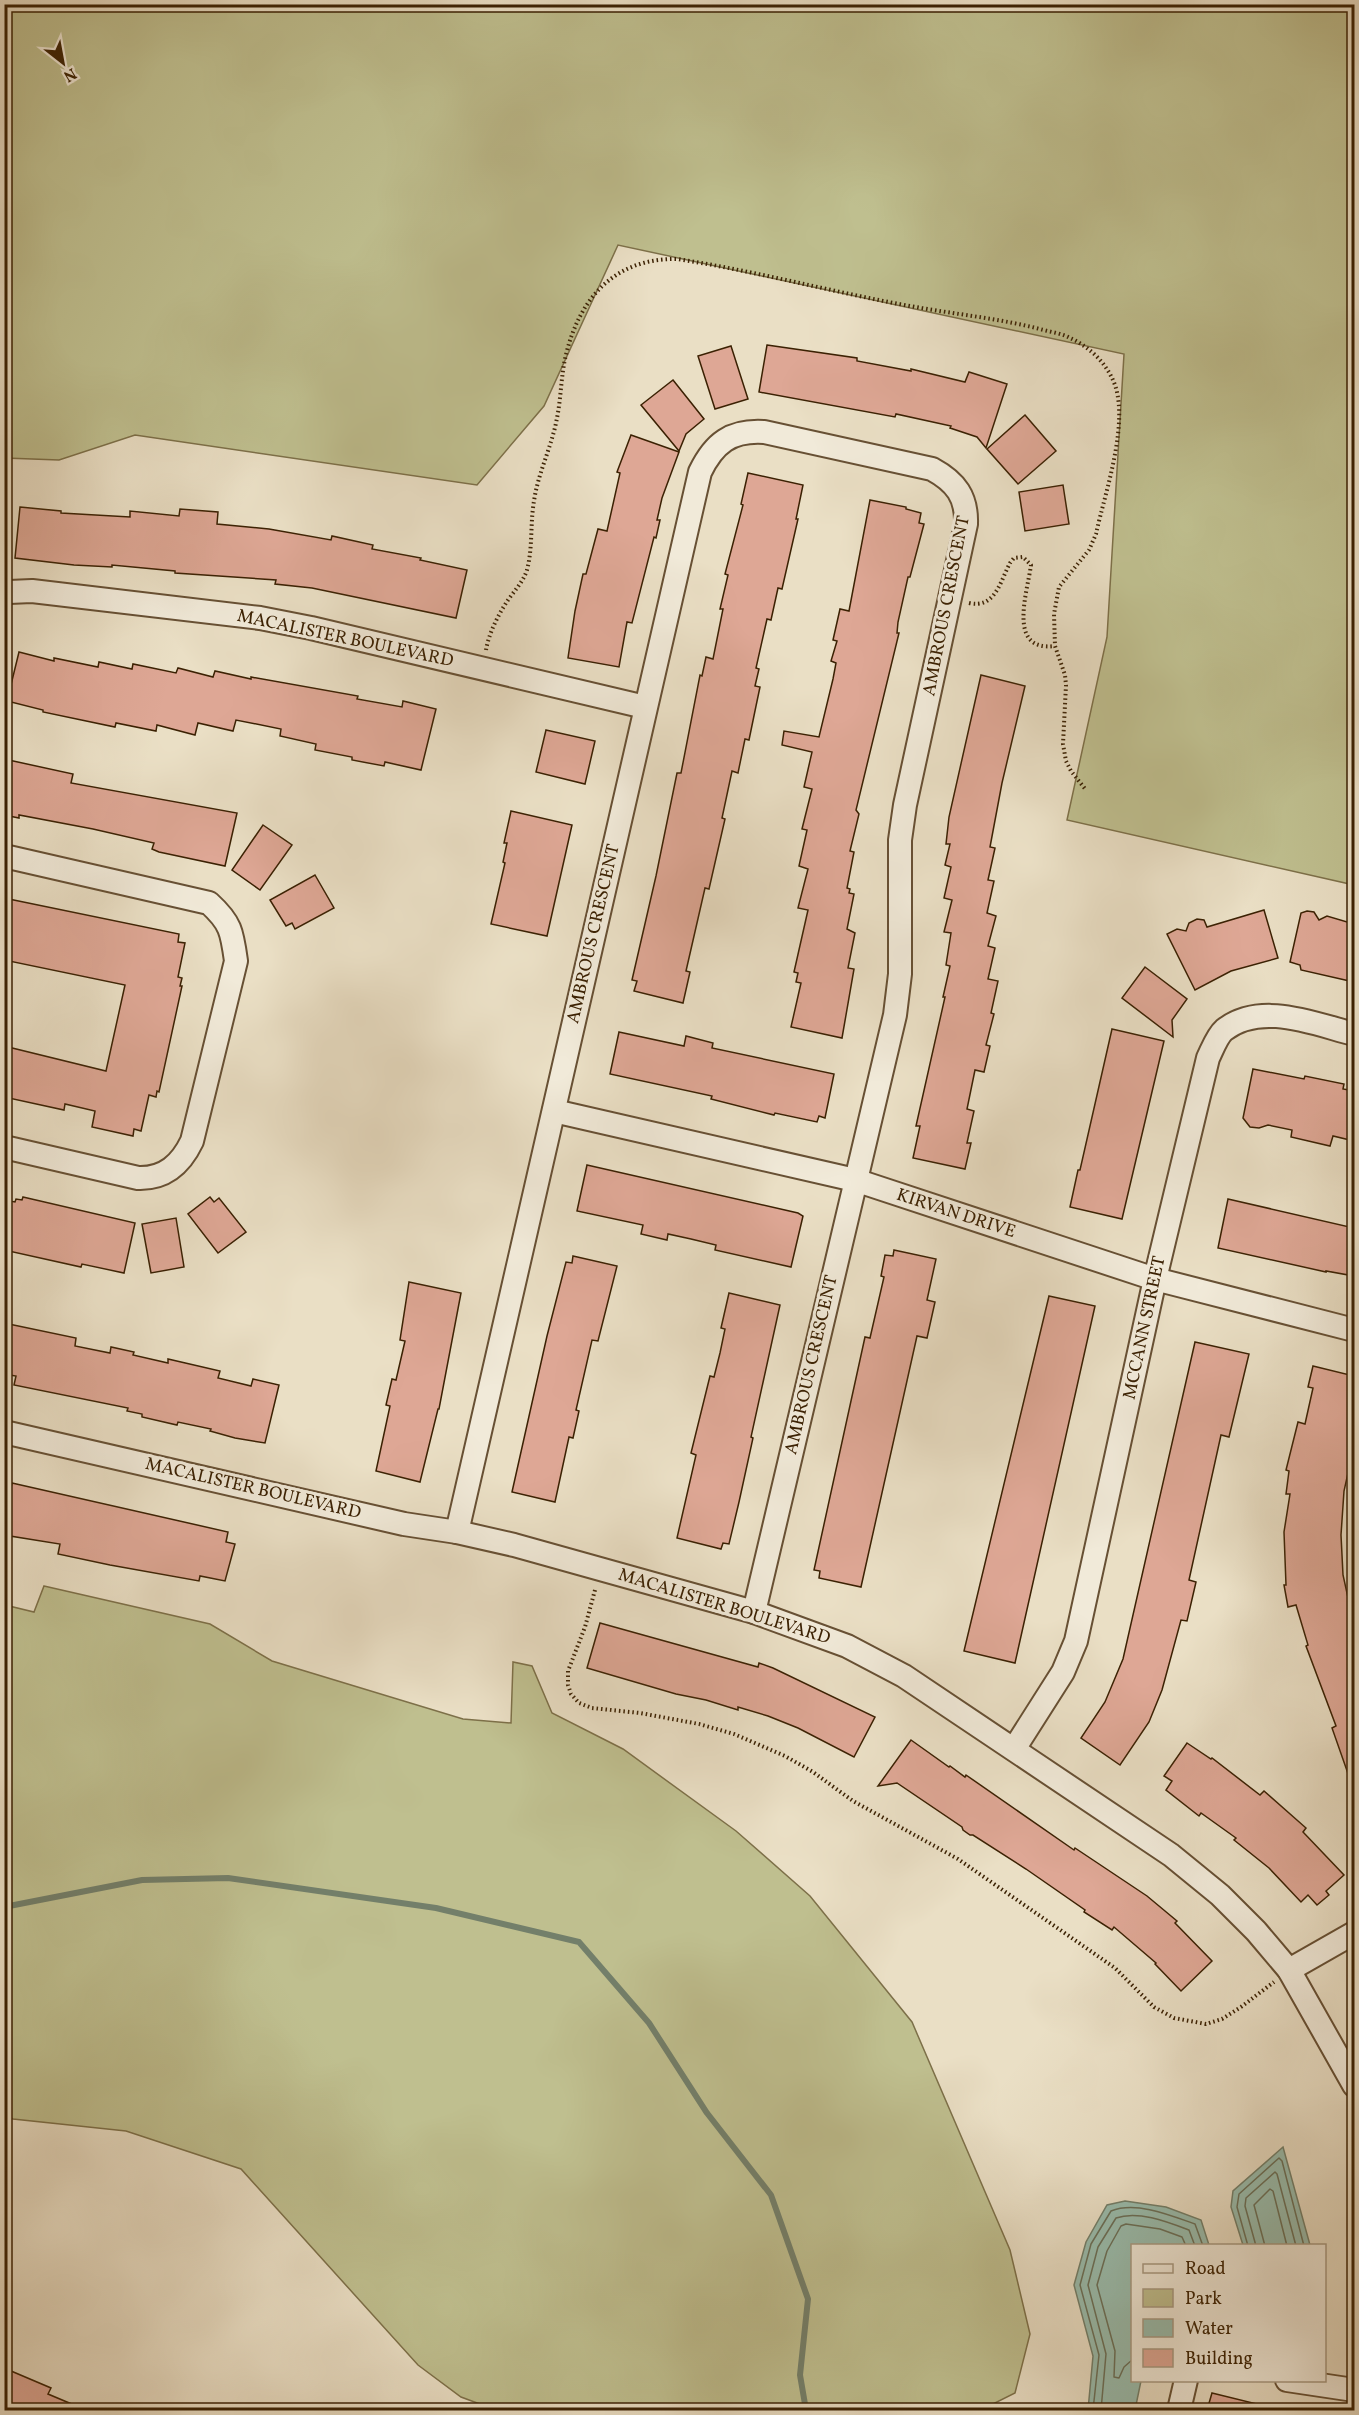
<svg xmlns="http://www.w3.org/2000/svg" width="1359" height="2415" viewBox="0 0 1359 2415" font-family="Vollkorn,serif">
<style>
.green{fill:#bfbf8f;stroke:#7d7049;stroke-width:1.5}
.water{fill:#99bdae;stroke:#737f6a;stroke-width:1.5}
.lines{fill:none;stroke-linecap:round;stroke-linejoin:round}
.shore{stroke:#6a6f58;stroke-width:1.5}
.stream{stroke:#737f6a;stroke-width:6}
.building{fill:#dea795;stroke:#3b2103;stroke-width:1.5}
.minor-casing{stroke:#675034;stroke-width:26}
.path{stroke:#3b2103;stroke-width:4;stroke-dasharray:1.5 3;stroke-linecap:butt}
.minor{stroke:#f1ead9;stroke-width:22}
.labels{text-anchor:middle;dominant-baseline:central;stroke-width:6;stroke-linejoin:round;paint-order:stroke}
.street-label{font-size:18px;fill:#3b2103;stroke:#f1ead9}
</style>
<rect width="100%" height="100%" fill="#eadfc5"/>
<filter id="stains"><feTurbulence type="fractalNoise" baseFrequency=".00333" numOctaves="4"/><feColorMatrix values="0 0 0 0 .2 0 0 0 0 .09 0 0 0 0 .02 0 0 0 .5 -.17"/></filter>
<radialGradient id="worn" r=".72"><stop offset=".6" stop-color="#630" stop-opacity="0"/><stop offset="1" stop-color="#630" stop-opacity=".3"/></radialGradient>
<g class="green">
<path d="M5,4L1354,5V885L1067,820L1107,637L1124,354L618,245L544,406L477,485L135,435L59,460L5,458Z"/>
<path d="M44,1586L210,1624L272,1661L463,1719L511,1723L513,1662L532,1666L552,1713L623,1749L736,1831L810,1896L912,2022L1010,2250L1030,2334L1015,2393L981,2410H496L461,2397L418,2365L241,2169L126,2131L13,2119L5,2115V1605L34,1612Z"/>
</g>
<g class="water">
<path d="M1283,2147L1310,2245H1243L1231,2207L1233,2191Z"/>
<path d="M1125,2201L1166,2207L1201,2220L1209,2245L1132,2246V2380L1141,2381L1135,2410H1088L1093,2356L1074,2285L1086,2242L1107,2205Z"/>
</g>
<g class="lines">
<g class="shore">
<path d="M1248,2246L1237,2207L1239,2194L1279,2158L1282,2161L1304,2246"/>
<path d="M1256,2246L1245,2206L1246,2198L1275,2172L1277,2174L1296,2246"/>
<path d="M1265,2246L1254,2205L1270,2189L1273,2191L1287,2246"/>
<path d="M1132,2360L1124,2367L1119,2378L1114,2377L1115,2351L1097,2285L1107,2251L1121,2226L1126,2224L1160,2229L1182,2237L1186,2246"/>
<path d="M1093,2410L1099,2355L1080,2285L1091,2244L1111,2211C1136,2201 1170,2215 1195,2224L1203,2246"/>
<path d="M1101,2410L1106,2354L1088,2285L1098,2247L1116,2218C1138,2210 1168,2222 1189,2230L1195,2246"/>
</g>
<path class="stream" d="M4,1907L142,1880L228,1878L436,1908L579,1942L649,2023L707,2113L771,2195L808,2299L800,2375L806,2410"/>
</g>
<g class="building">
<path d="M767,345L857,358V361L911,371V369L965,382L969,372L1007,384L986,448L977,437L950,428L951,426L896,414L895,417L759,392Z"/>
<path d="M731,346L748,399L715,409L698,356Z"/>
<path d="M673,380L704,419L686,434L679,451L641,405Z"/>
<path d="M1025,415L1056,451L1018,484L987,449Z"/>
<path d="M631,435L679,452L662,498L657,520H660L656,538L654,537L632,623L627,622L619,667L568,658L575,611L583,574H586L598,529L607,531L620,473L617,472Z"/>
<path d="M748,473L803,485L796,519H798L782,589L778,588L771,620L767,619L756,668L759,669L755,686L760,687L756,706L749,740L745,739L738,773L732,771L722,818L725,819L709,889L705,888L686,971L690,972L683,1003L634,991L637,981L632,980L656,876L677,773H681L700,675L702,676L706,657L713,659L723,609H720L728,575L725,574L743,505L741,504Z"/>
<path d="M1063,485L1069,524L1025,531L1019,492Z"/>
<path d="M870,500L906,507V509L921,513L919,523L924,524L910,577H908L898,622L897,633H899L856,810L859,814L850,851L854,852L847,888L850,889L849,893L854,894L847,929L855,933L848,968L854,969L842,1038L791,1027L801,983L796,982L798,973L794,972L808,910L798,908L808,869L799,866L807,830L802,829L812,789L804,787L812,752L782,745L784,731L819,737L833,679L836,663L831,661L837,641L833,640L840,609L849,611Z"/>
<path d="M20,507L61,511V513L130,517V511L179,516L180,509L218,512L217,524L269,529L331,540L332,536L373,545L372,549L421,558L420,560L467,570L456,618L312,588L275,584L276,580L175,573V571L112,565V567L74,565L15,558Z"/>
<path d="M19,652L54,661V658L98,667L99,662L132,669L133,664L176,673L178,668L213,677L215,671L251,679V677L358,696L357,699L402,707L403,701L436,709L421,770L385,762L384,766L352,760V757L315,750L316,744L280,736L281,729L236,720L233,731L198,723L195,735L157,725L156,731L116,723L115,727L43,712V710L7,701Z"/>
<path d="M981,675L1025,686L1002,783L990,847L995,848L988,880L994,881L987,913L996,916L988,946L995,948L988,979L998,981L991,1013L994,1014L986,1045L990,1046L984,1072L975,1070L967,1109L974,1111L967,1143H971L965,1169L913,1158L920,1126H916L945,997H943L950,966L946,965L951,933L944,932L952,900L944,898L951,867L945,865L950,844H946L949,817Z"/>
<path d="M546,730L595,741L585,784L536,772Z"/>
<path d="M4,759L73,774L71,783L237,813L225,866L159,852L152,849L154,843L93,829L19,815V818L4,815Z"/>
<path d="M511,811L572,825L547,936L491,924L505,863L503,862L507,843H504Z"/>
<path d="M263,825L292,845L260,890L232,870Z"/>
<path d="M315,875L334,908L295,929L292,923L286,926L270,900Z"/>
<path d="M4,898L179,934L178,942L185,943L178,977L182,978L180,986H182L159,1092L157,1091L156,1097L149,1095L141,1131L134,1129L133,1136L92,1127L95,1111L65,1104L64,1110L4,1097V1046L106,1071L125,985L4,960Z"/>
<path d="M1264,910L1278,958L1231,971L1195,990L1167,934L1177,929L1186,931L1189,923L1197,919L1204,920L1207,927Z"/>
<path d="M1307,911L1314,912L1319,920L1327,916L1354,924V982L1301,970L1300,965L1290,962L1301,913Z"/>
<path d="M1145,967L1187,999L1172,1020L1173,1037L1122,998Z"/>
<path d="M1112,1029L1164,1041L1122,1219L1070,1207L1078,1170H1080Z"/>
<path d="M619,1032L684,1046L686,1036L713,1043L712,1048L834,1074L825,1118L819,1116L817,1122L775,1113L774,1115L711,1099L712,1096L610,1074Z"/>
<path d="M1253,1069L1304,1079L1305,1076L1344,1084L1343,1089L1354,1091V1141L1333,1136L1330,1146L1291,1137L1292,1130L1268,1125L1259,1128L1250,1127L1243,1118Z"/>
<path d="M587,1165L798,1213L803,1216L791,1267L715,1250L716,1245L691,1239L668,1234L667,1240L641,1234L643,1225L577,1211Z"/>
<path d="M23,1197L135,1223L124,1273L82,1264L81,1267L4,1250V1200L15,1202L16,1199L22,1200Z"/>
<path d="M210,1197L214,1202L219,1198L246,1232L218,1253L188,1214Z"/>
<path d="M1228,1199L1354,1228V1276L1326,1271V1272L1218,1248Z"/>
<path d="M176,1218L184,1267L151,1273L142,1224Z"/>
<path d="M894,1250L936,1259L927,1300L935,1302L927,1338L917,1336L861,1587L819,1578L820,1571L814,1570L865,1337L870,1338L884,1277L881,1276L885,1255L893,1256Z"/>
<path d="M573,1256L617,1266L598,1341L592,1340L576,1410L579,1411L573,1438L569,1437L555,1502L512,1492L547,1336L566,1262L572,1263Z"/>
<path d="M409,1282L461,1293L439,1409H438L420,1482L376,1471L390,1406L386,1405L392,1379L396,1380L405,1341L400,1340Z"/>
<path d="M729,1293L780,1305L751,1437L753,1438L739,1502L729,1544L723,1543L721,1549L677,1538L696,1455L691,1453L710,1376L714,1377L720,1353L725,1329L721,1328Z"/>
<path d="M1049,1296L1095,1306L1015,1663L964,1651Z"/>
<path d="M4,1323L76,1338L75,1346L110,1353L111,1347L134,1352L133,1355L168,1363V1359L220,1371L218,1378L251,1386L253,1379L279,1385L265,1443L235,1438L210,1431L211,1429L178,1422L177,1425L142,1417V1414L127,1411L128,1408L14,1385L16,1376L4,1374Z"/>
<path d="M1195,1342L1249,1354L1229,1437L1221,1435L1189,1580L1196,1582L1187,1621L1181,1620L1162,1690L1149,1722L1120,1765L1081,1738L1105,1702L1123,1659Z"/>
<path d="M1313,1366L1354,1376V1446L1344,1491L1341,1535L1343,1575L1354,1625V1785H1352L1332,1728L1336,1726L1306,1646L1308,1645L1296,1605L1288,1607L1284,1585H1286L1284,1532L1290,1494H1286L1289,1471L1286,1470L1298,1422L1305,1424L1313,1388L1308,1387Z"/>
<path d="M12,1483L228,1532L226,1542L235,1544L225,1581L200,1576L199,1581L110,1565L58,1554L60,1544L4,1535V1520Z"/>
<path d="M600,1623L758,1667L759,1663L773,1668L875,1717L854,1757L798,1728L768,1716L738,1707V1710L706,1700L676,1694L587,1668Z"/>
<path d="M911,1740L949,1767L950,1766L965,1777L966,1775L1074,1850L1075,1848L1147,1896L1177,1921L1175,1923L1212,1961L1181,1991L1155,1964L1156,1963L1114,1927L1112,1930L1084,1912L1085,1910L1026,1869L973,1835H970L963,1830L962,1827L897,1783L878,1786Z"/>
<path d="M1187,1743L1211,1759L1212,1758L1260,1795L1264,1791L1306,1828L1303,1832L1344,1875L1326,1891L1329,1895L1317,1905L1308,1895L1301,1902L1269,1868L1234,1840L1236,1838L1201,1813L1199,1816L1166,1790L1172,1781L1164,1776Z"/>
<path d="M4,2368L51,2388L48,2394L86,2410H4Z"/>
<path d="M1212,2393L1257,2404V2410H1207Z"/>
</g>
<g class="lines">
<defs>
<g id="minor">
<path d="M4,594L9,592L32,591L260,618L311,628L645,707"/>
<path d="M4,856L209,903C231,923 232,932 236,961L192,1141C181,1164 165,1179 138,1178L4,1147"/>
<path d="M554,1111L855,1180L1155,1279L1354,1330"/>
<path d="M4,1432L404,1524L457,1532L514,1545L754,1612L847,1646L904,1676L1171,1855L1220,1895L1256,1931L1289,1970L1354,2085"/>
<path d="M457,1532L700,472C714,443 731,430 764,432L932,469C956,482 967,497 966,524L905,805L900,840V974L895,1015L754,1612"/>
<path d="M1014,1749L1063,1672L1076,1641L1155,1279L1208,1058C1212,1050 1217,1036 1224,1030C1261,1001 1314,1024 1354,1034"/>
<path d="M1289,1970L1354,1933"/>
<path d="M1287,2380L1354,2390"/>
<path d="M1179,2410L1186,2380"/>
</g>
</defs>
<use href="#minor" class="minor-casing"/>
<g class="path">
<path d="M969,603C995,609 1000,582 1010,563L1014,558L1023,557L1031,565C1027,594 1007,652 1055,646"/>
<path d="M486,650C489,633 498,615 508,600C515,590 523,582 527,570C533,547 530,524 534,501C538,473 552,446 557,418C561,398 561,378 565,359C578,300 613,258 677,259C756,271 832,292 910,306C953,314 997,318 1040,329C1050,332 1061,333 1070,338C1088,346 1104,361 1112,378C1132,417 1105,492 1096,534L1089,550L1059,587L1054,614L1055,646L1065,675L1066,685L1063,744L1066,761L1071,771L1086,790"/>
<path d="M595,1590L585,1627L568,1671V1685L571,1694L579,1703L592,1708L640,1713L699,1724L734,1734L785,1756L813,1772L853,1801L958,1859L1115,1968L1154,2007L1174,2018L1206,2024L1222,2019L1241,2007L1274,1982"/>
</g>
<use href="#minor" class="minor"/>
</g>
<g class="labels">
<g class="street-label">
<text transform="translate(947 606) rotate(-79)">AMBROUS CRESCENT</text>
<text transform="translate(345 639) rotate(12)">MACALISTER BOULEVARD</text>
<text transform="translate(594 934) rotate(-77)">AMBROUS CRESCENT</text>
<text transform="translate(956 1214) rotate(18)">KIRVAN DRIVE</text>
<text transform="translate(1145 1328) rotate(-78)">MCCANN STREET</text>
<text transform="translate(812 1365) rotate(-77)">AMBROUS CRESCENT</text>
<text transform="translate(253 1489) rotate(13)">MACALISTER BOULEVARD</text>
<text transform="translate(724 1607) rotate(17)">MACALISTER BOULEVARD</text>
</g>
</g>
<rect width="1359" height="2415" fill="none" stroke="#eadfc5" stroke-width="24"/>
<rect x="6" y="6" width="1347" height="2403" fill="none" stroke="#3b2103" stroke-width="3"/>
<rect x="12" y="12" width="1335" height="2391" fill="none" stroke="#3b2103" stroke-width="1.5"/>
<rect x="1131" y="2244" width="195" height="138" fill="#f1ead9" stroke="#a89a83" stroke-width="1.5"/>
<rect x="1143" y="2264" width="30" height="9" fill="#f1ead9" stroke="#a89a83" stroke-width="1.5"/>
<text x="1185" y="2274" font-size="18" fill="#3b2103">Road</text>
<rect x="1143" y="2289" width="30" height="18" fill="#bfbf8f" stroke="#a89a83" stroke-width="1.5"/>
<text x="1185" y="2304" font-size="18" fill="#3b2103">Park</text>
<rect x="1143" y="2319" width="30" height="18" fill="#99bdae" stroke="#a89a83" stroke-width="1.5"/>
<text x="1185" y="2334" font-size="18" fill="#3b2103">Water</text>
<rect x="1143" y="2349" width="30" height="18" fill="#dea795" stroke="#a89a83" stroke-width="1.5"/>
<text x="1185" y="2364" font-size="18" fill="#3b2103">Building</text>
<g transform="translate(63 63) rotate(149)" stroke="#f1ead9" stroke-width="4.5" paint-order="stroke">
<path d="M0-4.5L10 22L0 15L-10 22Z" fill="#3b2103"/>
<text y="-9" font-size="16" font-weight="bold" text-anchor="middle" fill="#3b2103">N</text>
</g>
<rect width="100%" height="100%" filter="url(#stains)"/>
<rect width="100%" height="100%" fill="url(#worn)"/>
</svg>
